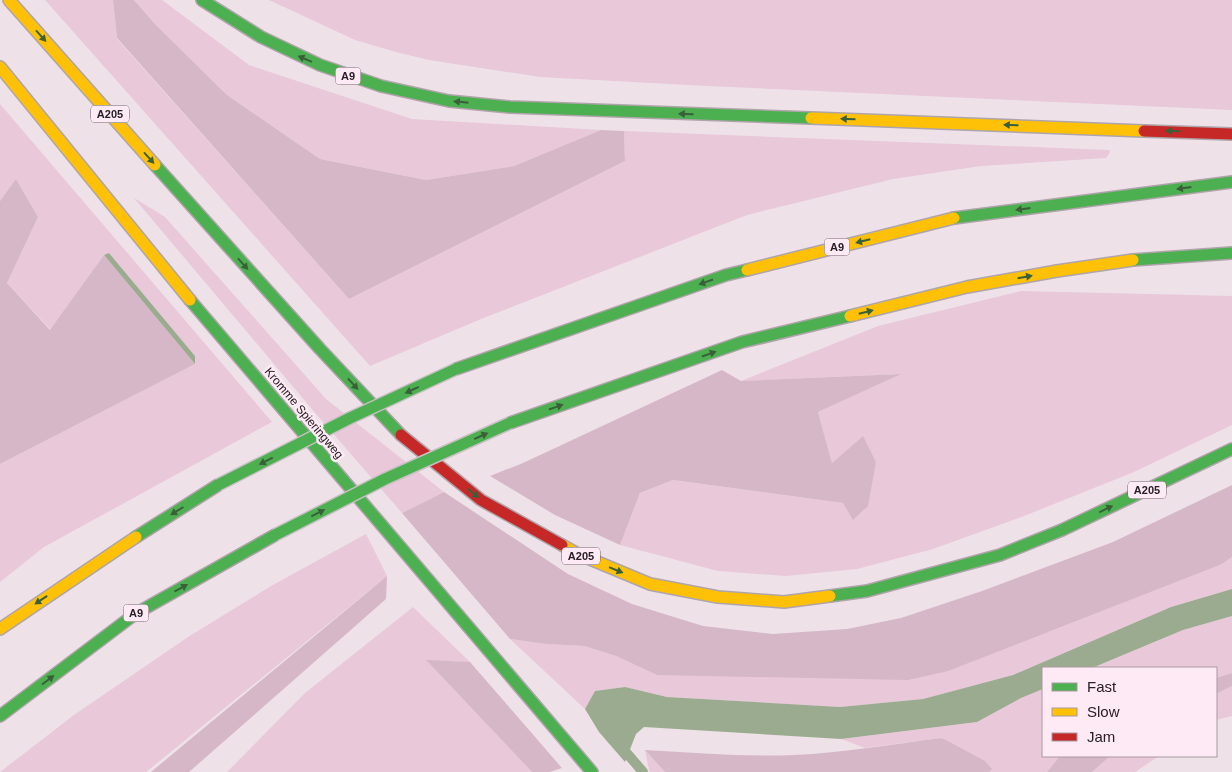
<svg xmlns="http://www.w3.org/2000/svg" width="1232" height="772" viewBox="0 0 1232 772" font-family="Arial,sans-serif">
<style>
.green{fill:#e8c8d9}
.forest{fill:#d6b7c7}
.water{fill:#9bab90}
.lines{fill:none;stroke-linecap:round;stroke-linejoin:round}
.stream{stroke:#9bab90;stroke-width:10}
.fast-casing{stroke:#aea4a9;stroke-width:14}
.slow-casing{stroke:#aea4a9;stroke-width:14}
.jam-casing{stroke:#aea4a9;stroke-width:14}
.fast{stroke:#4caf50;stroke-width:11}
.slow{stroke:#ffc107;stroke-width:11}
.jam{stroke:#c62828;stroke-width:11}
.fast-bridge-casing{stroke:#c6c0c3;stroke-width:14;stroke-linecap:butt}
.fast-bridge{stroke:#4caf50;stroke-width:11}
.oneway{fill:#396038}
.labels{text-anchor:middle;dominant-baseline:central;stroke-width:5;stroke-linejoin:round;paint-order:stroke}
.shield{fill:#feeaf4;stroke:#695d63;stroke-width:1}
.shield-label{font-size:11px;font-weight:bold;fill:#292025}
.street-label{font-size:12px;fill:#292025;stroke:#feeaf4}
</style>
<rect width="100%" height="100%" fill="#eee2e8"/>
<g class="green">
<path d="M45,0H113L117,39L349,299L625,161L624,131L1109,150L1110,152L1106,158L981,166L893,179L747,215L481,319L370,366Z"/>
<path d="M134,0H162L249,65L412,119L601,130L514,166L426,180L320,159L227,95L155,24Z"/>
<path d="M269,0H1232V110L707,86L540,77L429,60L396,52L355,40Z"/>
<path d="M0,104L272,422L44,547L0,582V464L195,364V356L109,253L104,255L51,330L7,283L38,217L16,179L0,201Z"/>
<path d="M134,198L165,217L326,399L444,492L402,513L311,408Z"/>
<path d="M1021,291L1232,296V425L1134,472L1024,516L933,549L857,569L786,576L718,571L620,545L640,493L673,480L843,503L876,462L862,437L832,463L818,412L899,374L741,381L878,326Z"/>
<path d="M366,534L387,576L146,772H0L74,715L188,637L271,586Z"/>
<path d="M1232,557V589L1171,607L1013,675L923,699L840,707L667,697L625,687L595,691L585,709L510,639L546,644L584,646L616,656L657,675L1222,564Z"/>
<path d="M413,607L470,662L427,661L532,772H227L305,693Z"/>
<path d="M1232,616V673L1216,678V668H1092L1183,630Z"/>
<path d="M1232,686V716L1216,720V694Z"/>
<path d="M1043,689V756H1060L1047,772H989L991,769L942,738L865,748L841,739L977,722L1021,698Z"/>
<path d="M645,750L665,772H650L649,770Z"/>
<path d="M1110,756H1159L1135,772H1092Z"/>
</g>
<g class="forest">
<path d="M113,0H134L155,24L227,95L320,159L426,180L514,166L601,130L624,131L625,161L349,299L117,38Z"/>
<path d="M16,179L38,217L7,283L50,330L104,255L195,364L0,464V201Z"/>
<path d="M722,370L741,381L901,374L818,412L832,463L863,436L876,462L868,506L853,520L843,503L673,480L640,493L620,545L555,515L490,476L523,463Z"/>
<path d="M1232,485V557L1222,564L948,671L908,680L657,675L616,656L584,646L546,644L510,639L402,513L444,492L568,574L632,604L703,626L773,634L847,629L901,618L982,591L1113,542Z"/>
<path d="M387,576L386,599L189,772H151Z"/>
<path d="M426,660L470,662L562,768L550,772H532Z"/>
<path d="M1232,673V686L1216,694V678Z"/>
<path d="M942,738L985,761L992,769L989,772H665L645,750C695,753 745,757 794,755C843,753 893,744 942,738Z"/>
<path d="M1060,756H1110L1092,772H1047Z"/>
</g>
<g class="water">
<path d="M109,253L195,356V364L104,255Z"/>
<path d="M1232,589V616L1183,630L1092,668H1043V689L1021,698L977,722L841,739L644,727L636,734L625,762L599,732L585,709L595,691L625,687L667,697L840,707L923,699L1013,675L1171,607Z"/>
</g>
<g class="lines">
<path class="stream" d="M619,744L643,772"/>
<defs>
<g id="fast">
<path d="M202,0L261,37L320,65L381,86L449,101L510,107L811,118"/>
<path d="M155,165L320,349L401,435"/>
<path d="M954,218L1232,182"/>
<path d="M1133,260L1232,253"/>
<path d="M190,300L592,772"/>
<path d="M456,369L726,275L747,270"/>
<path d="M510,423L742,342L850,316"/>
<path d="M136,537L218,485"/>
<path d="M830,596L867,591L1000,555L1062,530L1232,449"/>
<path d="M0,716L135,614L275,535"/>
</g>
<g id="slow">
<path d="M9,0L155,165"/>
<path d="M0,67L190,300"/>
<path d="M811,118L1144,131"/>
<path d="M747,270L954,218"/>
<path d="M850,316L967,287L1057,271L1133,260"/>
<path d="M562,545L578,554L650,584L718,597L784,602L830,596"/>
<path d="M0,629L136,537"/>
</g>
<g id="jam">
<path d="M1144,131L1232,134"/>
<path d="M401,435L481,500L562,545"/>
</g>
</defs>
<use href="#fast" class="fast-casing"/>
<use href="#slow" class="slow-casing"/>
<use href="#jam" class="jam-casing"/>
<use href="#fast" class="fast"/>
<use href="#slow" class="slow"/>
<use href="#jam" class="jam"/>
<defs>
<g id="fast-bridge">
<path d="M218,485L350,418L456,369"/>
<path d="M275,535L385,479L510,423"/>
</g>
</defs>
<use href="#fast-bridge" class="fast-bridge-casing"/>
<use href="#fast-bridge" class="fast-bridge"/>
</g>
<defs><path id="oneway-solid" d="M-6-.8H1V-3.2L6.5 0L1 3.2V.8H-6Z" transform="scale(1.25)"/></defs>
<g class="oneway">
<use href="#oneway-solid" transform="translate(41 36) rotate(48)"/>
<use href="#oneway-solid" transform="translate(305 59) rotate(-157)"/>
<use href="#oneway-solid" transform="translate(461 102) rotate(-174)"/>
<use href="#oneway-solid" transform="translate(686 114) rotate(-178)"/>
<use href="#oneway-solid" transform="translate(848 119) rotate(-178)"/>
<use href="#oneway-solid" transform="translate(1011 125) rotate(-178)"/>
<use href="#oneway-solid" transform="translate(1173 131) rotate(-178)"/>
<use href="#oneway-solid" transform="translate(149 158) rotate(48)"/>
<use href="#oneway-solid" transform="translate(1184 188) rotate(172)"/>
<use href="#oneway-solid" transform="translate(1023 209) rotate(172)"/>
<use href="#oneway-solid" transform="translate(863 241) rotate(166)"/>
<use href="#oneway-solid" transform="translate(243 264) rotate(48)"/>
<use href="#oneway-solid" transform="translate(1025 277) rotate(-10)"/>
<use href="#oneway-solid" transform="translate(706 282) rotate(161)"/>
<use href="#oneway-solid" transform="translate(866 312) rotate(-14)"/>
<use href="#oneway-solid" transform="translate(709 354) rotate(-19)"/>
<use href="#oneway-solid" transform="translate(353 384) rotate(47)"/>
<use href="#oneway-solid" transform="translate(412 390) rotate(155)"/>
<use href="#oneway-solid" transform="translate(556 407) rotate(-19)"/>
<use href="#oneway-solid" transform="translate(481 436) rotate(-24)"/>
<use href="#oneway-solid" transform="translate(266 461) rotate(153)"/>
<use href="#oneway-solid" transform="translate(473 493) rotate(39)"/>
<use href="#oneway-solid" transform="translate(1106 509) rotate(-26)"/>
<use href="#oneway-solid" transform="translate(177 511) rotate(148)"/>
<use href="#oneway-solid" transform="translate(318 513) rotate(-27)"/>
<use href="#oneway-solid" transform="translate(616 570) rotate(22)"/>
<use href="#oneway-solid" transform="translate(181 588) rotate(-29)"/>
<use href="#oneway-solid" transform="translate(41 600) rotate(146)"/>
<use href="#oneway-solid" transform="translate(48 680) rotate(-37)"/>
</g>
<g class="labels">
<g class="shield">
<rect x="335.5" y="67.5" width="25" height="17" rx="4"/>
<rect x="91" y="105.5" width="38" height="17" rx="4"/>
<rect x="824.5" y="238.5" width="25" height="17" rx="4"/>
<rect x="1128" y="481.5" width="38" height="17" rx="4"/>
<rect x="562" y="547.5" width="38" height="17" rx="4"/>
<rect x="123.5" y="604.5" width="25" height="17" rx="4"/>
</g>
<g class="shield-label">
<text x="348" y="76">A9</text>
<text x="110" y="114">A205</text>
<text x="837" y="247">A9</text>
<text x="1147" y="490">A205</text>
<text x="581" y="556">A205</text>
<text x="136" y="613">A9</text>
</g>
<g class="street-label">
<text transform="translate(304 413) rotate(50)">Kromme Spieringweg</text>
</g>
</g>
<rect x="1042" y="667" width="175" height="90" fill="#feeaf4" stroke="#a999a1"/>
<rect x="1052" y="683" width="25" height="8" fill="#4caf50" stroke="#a999a1"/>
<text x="1087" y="692" font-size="15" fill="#292025">Fast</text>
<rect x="1052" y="708" width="25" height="8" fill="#ffc107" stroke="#a999a1"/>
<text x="1087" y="717" font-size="15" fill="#292025">Slow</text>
<rect x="1052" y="733" width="25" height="8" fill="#c62828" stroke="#a999a1"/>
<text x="1087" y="742" font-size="15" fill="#292025">Jam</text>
</svg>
